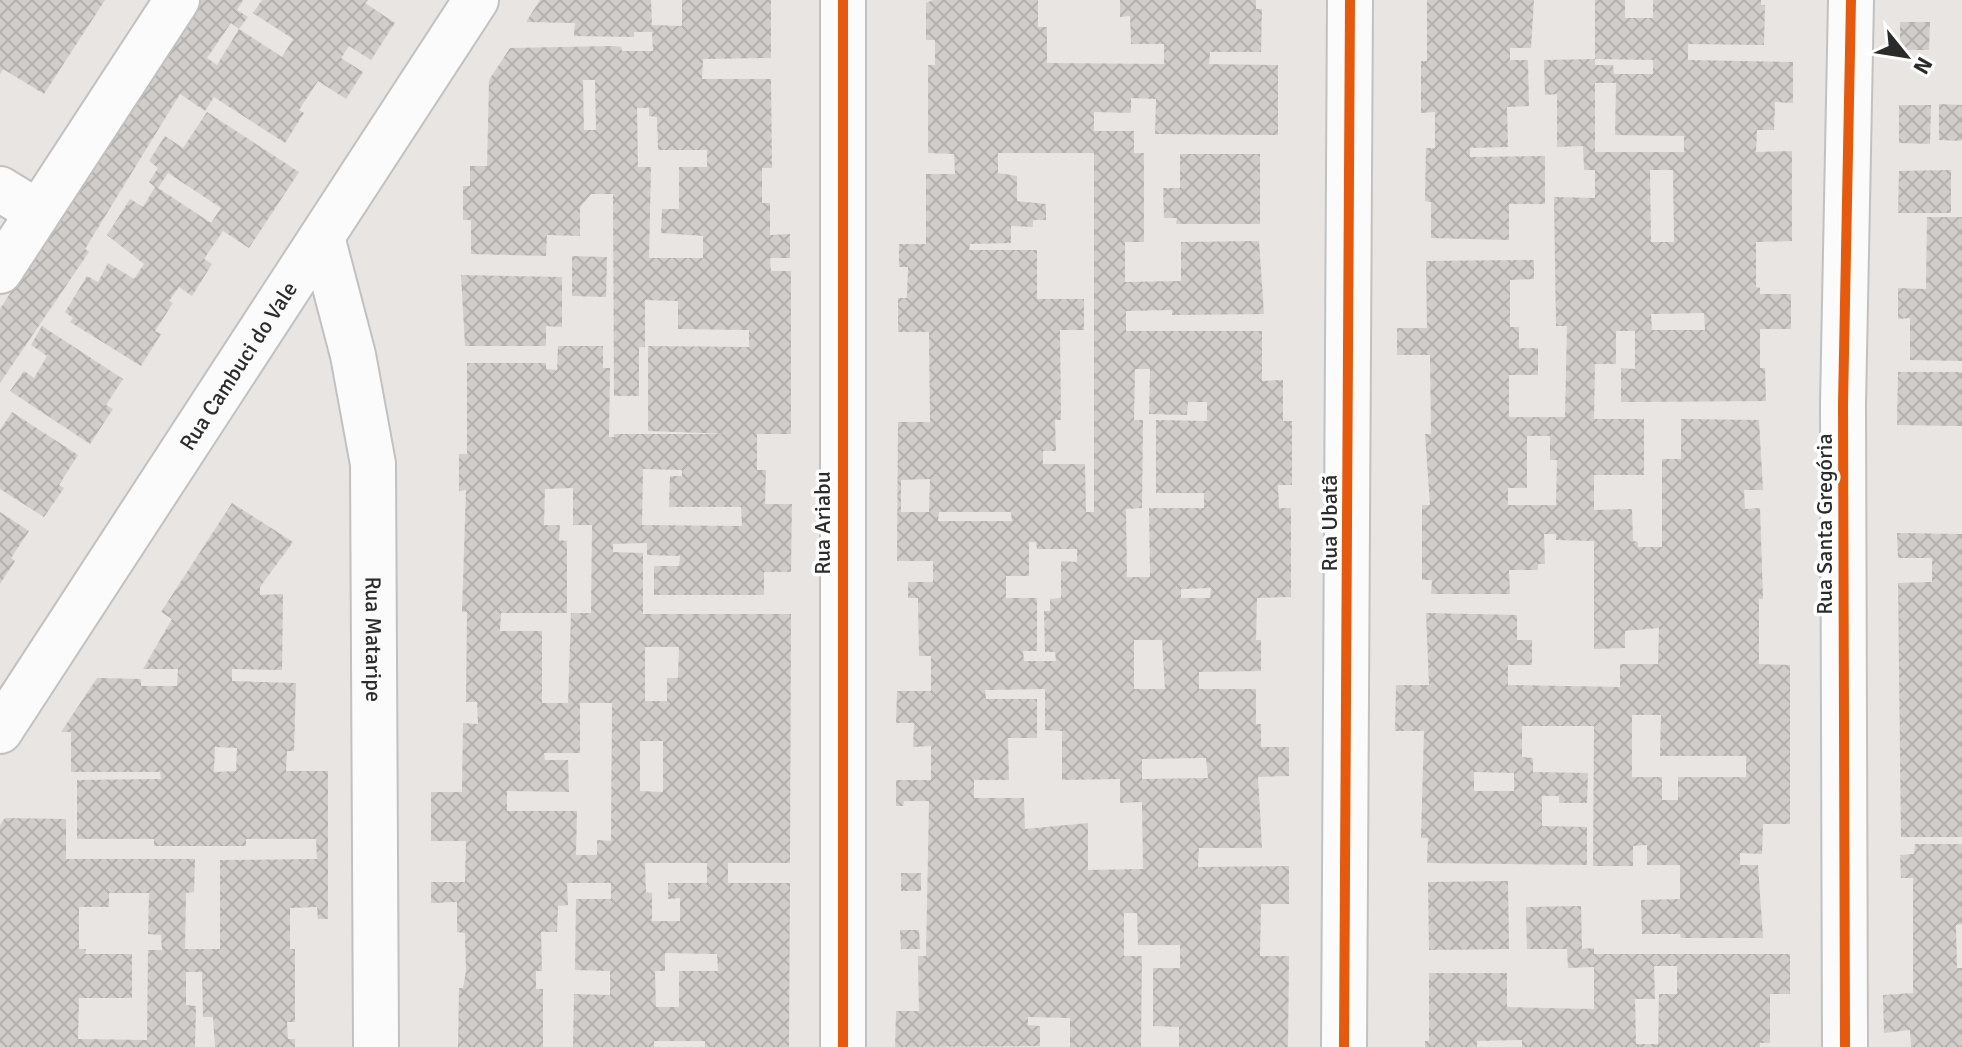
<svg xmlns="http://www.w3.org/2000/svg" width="1962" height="1047" viewBox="0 0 1962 1047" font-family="Signika,sans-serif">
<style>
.building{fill:url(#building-cross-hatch);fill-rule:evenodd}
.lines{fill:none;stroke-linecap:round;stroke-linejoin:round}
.minor-casing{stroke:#c2c1c1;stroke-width:48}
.minor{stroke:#fcfbfb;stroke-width:44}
.cycleway-casing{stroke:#fff;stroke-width:15}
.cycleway{stroke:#e8590c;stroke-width:10}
.labels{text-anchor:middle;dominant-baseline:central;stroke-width:7;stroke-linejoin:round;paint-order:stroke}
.street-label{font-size:22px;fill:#2b2b2b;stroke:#fff}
</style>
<defs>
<pattern id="building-cross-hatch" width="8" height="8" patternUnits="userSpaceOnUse" patternTransform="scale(2)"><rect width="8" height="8" fill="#d0cdcb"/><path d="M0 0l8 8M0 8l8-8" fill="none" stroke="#b3b0ae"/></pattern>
</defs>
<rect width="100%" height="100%" fill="#e8e5e2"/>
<g class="building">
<path d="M0,0H105L44,94L3,69L0,74Z"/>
<path d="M199,0H243L237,10L248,17L239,29L231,23L207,58L217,65L239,29L282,57L293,39L253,13L262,0H368L365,3L395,23L371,60L349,46L341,58L363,72L346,99L318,81L299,110L304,113L285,143L214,97L205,111L180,94L85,249L89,252L0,383V309Z"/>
<path d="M540,0H651L652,25L682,26V0H771V58L703,59L702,79H771L772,168H762V203H770V235L790,234V258H770L771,271H791V434H757V470H766L765,504H792L791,572H764V595H654V566H679L680,556L647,555V543L613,544V552L643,553V614H791L790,863H728V883H790L789,1047H705V1041H654V1047H573L574,994L610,995V971L575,970L576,899H611V883H567L568,905L558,906L557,932H541L542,971H536V989H543V1047H458L459,988H463L466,971L465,933L457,932V902L431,903V882H465L466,841H431V792H462L463,723L478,724L477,702H466L467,612H462L466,490L459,491V454H467V363H546V369L557,370L558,346H603V368H610L609,437H614V434H729L648,431V346L749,347V330L678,329V301L645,300V347H639V396H614L613,194H591L580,207V236L547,235L546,256L471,254V220H463V186H470V166H487L489,80L510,48L614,46L621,47L622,51H653L652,32H634V37L574,36L575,23L526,22ZM583,80H595L596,130H584ZM637,108H649V116L657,117L658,150H707V167H679V209H662L661,233L703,236V258H649L651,167H638ZM643,469L682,470V476H670L669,507H741L742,526L642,525ZM573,488V525H592L591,613H571L568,703H542V631H500L501,613H567V541L559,540L560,525H544L545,489ZM645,647H679L678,678H667V701H645ZM580,703H612L611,841L597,840V855H576L577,811H507V791L569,792L568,760H545L544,753H580ZM640,741H663V792L640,791ZM645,863H707V883H668V899L680,898V921H652V893L646,892ZM665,953L717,954L718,971H679V1007H656L655,971H665Z"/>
<path d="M933,0H1038V27H1047V63L1164,64V44H1131L1130,16L1120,17V0H1256V9H1262L1261,52H1210L1209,64L1278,65V135L1155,134L1156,99L1131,98V113L1094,112V131H1134V153H1144V242H1125V282L1181,281V242L1259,241L1264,314L1172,315V310L1126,311V331H1262V381L1283,380V421H1292V485H1278L1279,508H1291V597L1257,598L1256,640H1261V671L1199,672V689H1256V724H1261V747H1289V776L1258,777L1262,848H1199L1198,867L1289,866V904H1261L1260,956H1289L1288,1047H1179V1027L1153,1026V968H1180V945H1138L1137,913H1124V956H1142L1141,1047H1070V1018L1028,1017V1025L1040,1026V1046L895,1047L896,1011H919L918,956H926L929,801H904L903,806H896V780H931V746L913,747L914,723H896L897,691H931V656H919L918,598H908V582H933V561H897L898,422H930L929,332H898V298H907L908,267H899V244H926V174H955L954,154L928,153V65H935V40H926V3ZM998,153H1094V512H1086L1085,464H1043V451H1056L1055,420H1061L1060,330H1084V299H1037V250H969L970,244L1011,243V226L1033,227V220H1046V204L1017,201V176L998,173ZM1135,369H1150L1149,414L1187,415L1188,402H1207V421L1156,420V493H1204V508H1149L1150,577H1127L1126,509L1142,508L1143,420H1134ZM930,479L929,512H901V480ZM939,512H1011L1012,521H938ZM1029,542H1036L1037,549H1077V562L1061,561V598L1050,599V611H1044L1045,652H1055L1056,661H1024L1023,651H1037V598H1006V576H1029ZM1211,588L1210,598H1181V589ZM1134,640H1162L1165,689H1134ZM1045,689V730L1062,731V780L1120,779V803L1142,802L1143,869L1088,870V823L1025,829L1024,798H974V780H1009L1008,738H1037V699H986L985,690ZM1206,758L1208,778L1142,779V759Z"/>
<path d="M1427,0H1534L1531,48H1510V60H1528L1529,106L1507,107L1508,147L1470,148V157L1545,156V204H1509V240L1431,238V202L1425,201L1426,148H1435V112L1421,113V61H1427Z"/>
<path d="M1595,0H1625V18H1653V0H1761V5H1765L1764,45L1688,44V60L1793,62V103L1775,102L1774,130H1757L1756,152L1792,151V241L1756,242V287L1760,288V294H1791V329H1760V368H1765L1766,401L1621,402V368L1635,369V331H1616V364H1595L1594,419H1644V475H1594V510L1632,509L1633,541L1638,542V547H1662V459H1681V419L1759,420L1763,490H1744L1745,509L1760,508L1763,599H1759V664L1790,665V824H1763L1762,854L1740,853V865H1758L1763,938H1681L1680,934H1642L1641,900L1680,899V865H1647V845L1633,846V866H1593L1594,726H1522V757L1533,758V772L1588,773L1587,803H1559V796H1542V826L1587,827V865L1427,863L1428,838H1421L1424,731H1395L1396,685H1429L1426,613L1517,615V640H1532V665H1508V685L1620,687V664H1658L1659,628L1625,631V648L1594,649V541L1556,540V534H1544L1545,564H1538V570H1509L1510,594H1431L1432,580H1422V505H1430L1425,434H1431L1430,355H1397V328H1427L1426,261L1534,260V279L1510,280V327H1519V348H1538V375H1509V417H1565L1567,326H1556L1554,197L1595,198V170H1584L1583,146L1557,147V94L1545,95L1544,60L1595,59V65H1613L1614,74H1653V60L1595,59ZM1595,83H1616L1615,135L1684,136V152H1595ZM1650,170H1673L1674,242H1651ZM1704,313L1705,330H1652L1651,314ZM1527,436H1550V460H1557L1556,505H1508V488H1527ZM1632,715H1661L1660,756H1746V777H1678V800H1662V777H1632ZM1474,772L1514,773V791H1474Z"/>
<path d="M1900,22H1930L1929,50H1900Z"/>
<path d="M1939,104L1962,105V141L1939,140Z"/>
<path d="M1899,105H1931L1930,144L1899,143Z"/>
<path d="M207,112L299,172L249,248L223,231L204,259L212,264L192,296L179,287L169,301L173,303L155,331L161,334L141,366L70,322L73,318L65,312L87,276L98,282L108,263L134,279L144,264L107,235L130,199L143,207L155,187L149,182L158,168L149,161L165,136L183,148ZM168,173L221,208L211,223L158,188Z"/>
<path d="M1180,154H1260V224H1176L1177,218H1164L1163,188H1180Z"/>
<path d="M1951,170V213H1898L1899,171Z"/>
<path d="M1927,217H1962V361L1910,360V318L1898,319V288L1926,289Z"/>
<path d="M572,256L607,257L606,297L572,296Z"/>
<path d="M461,275L562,277V327L546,326V346H465Z"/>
<path d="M42,326L123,379L106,405L113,409L90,444L10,391L24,371L34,378L47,356L31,345Z"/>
<path d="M1898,372H1962V426L1897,425Z"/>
<path d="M12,412L78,455L59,485L64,488L44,517L0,489V430Z"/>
<path d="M232,503L293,542L260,587V595L283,594L282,670L232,669V681L296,683L294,751H287L286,771H328V919H318L317,907L290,908V949H295V1022H287L288,1039H295V1047H215L213,1017H203L202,972H186V1005L196,1006L195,1047H0V825L5,818L66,819V859H195L194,892L186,893L185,949H220V860L317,859L316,839H246V846H154V839H77V780L161,779L160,772H71V732H61L97,678L141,679V686H177L178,669H143L172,619L161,612ZM215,747L237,748L236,771L214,772ZM109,893H149L148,934L161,935L162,950H148L147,1040L78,1039L79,998H132V954H85L86,949H79V907H109Z"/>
<path d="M0,512L29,531L11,558L15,561L0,584Z"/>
<path d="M1897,533L1962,534V837H1901L1898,583L1932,582V558H1898Z"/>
<path d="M1915,844H1962V924L1956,925L1957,968H1962V1047H1911L1910,1030L1884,1033L1883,995L1913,993V878H1901L1900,855L1914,854Z"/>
<rect x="901" y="873" width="20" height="18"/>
<path d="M1508,881L1509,949L1429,950L1428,882Z"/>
<path d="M1581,906L1582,949L1594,948V954H1790V994H1770V1043H1760V1047H1522V1040L1477,1041V1047H1425V1041H1429V973H1507V1007L1594,1009V967L1568,968L1567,949H1527L1526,907ZM1654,966H1677V994H1659L1658,1044H1636L1635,999H1655Z"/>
<path d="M900,930H919L920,949H901Z"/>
</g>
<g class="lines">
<defs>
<g id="minor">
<path d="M0,189L36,211"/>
<path id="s1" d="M322,237L353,355L373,464L376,1047"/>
<path d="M0,271L177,0"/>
<path id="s2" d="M0,731L476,0"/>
<path d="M843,1047V0"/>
<path d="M1344,1047L1350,0"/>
<path d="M1845,1047L1843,404L1851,0"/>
</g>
</defs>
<use href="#minor" class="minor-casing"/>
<use href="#minor" class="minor"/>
<defs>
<g id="cycleway">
<path d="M843,1047V0"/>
<path d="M1344,1047L1350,0"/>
<path d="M1845,1047L1843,404L1851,0"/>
</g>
</defs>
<use href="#cycleway" class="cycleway-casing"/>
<use href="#cycleway" class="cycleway"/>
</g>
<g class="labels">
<g class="street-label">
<text stroke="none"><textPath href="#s2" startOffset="436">Rua Cambuci do Vale</textPath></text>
<text transform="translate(822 523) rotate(-90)">Rua Ariabu</text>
<text transform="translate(1329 523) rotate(-90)">Rua Ubatã</text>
<text transform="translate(1824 524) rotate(-90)">Rua Santa Gregória</text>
<text stroke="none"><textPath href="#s1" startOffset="408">Rua Mataripe</textPath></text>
</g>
</g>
<g transform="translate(1906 56) rotate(120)" stroke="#ffffff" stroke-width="6" paint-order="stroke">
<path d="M0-6L14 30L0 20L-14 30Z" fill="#2b2b2b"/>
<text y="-12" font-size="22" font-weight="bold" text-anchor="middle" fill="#2b2b2b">N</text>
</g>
</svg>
